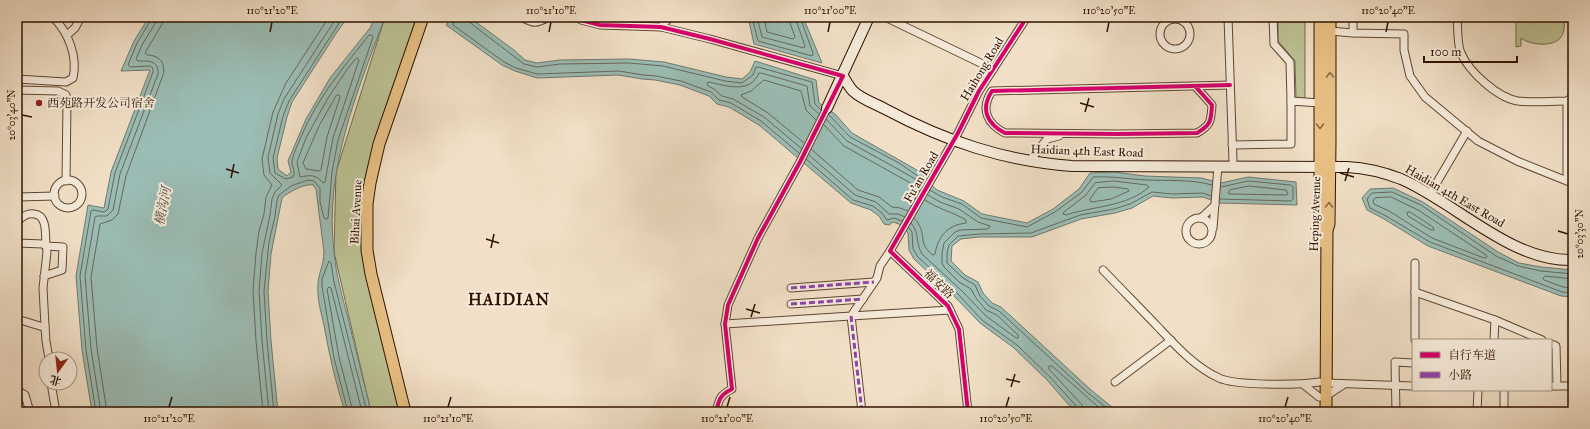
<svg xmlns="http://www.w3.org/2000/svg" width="1590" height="429" viewBox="0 0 1590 429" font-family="'IM FELL Great Primer','Noto Serif SC',serif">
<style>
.green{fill:#bcc294;stroke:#766a4a}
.water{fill:#9bbdb5;stroke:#70796d}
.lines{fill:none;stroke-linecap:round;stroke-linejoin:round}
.shore{stroke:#66685b;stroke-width:1}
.street-casing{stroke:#604632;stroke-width:9}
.secondary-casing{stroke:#301301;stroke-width:12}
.primary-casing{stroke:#301301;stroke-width:13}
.street{stroke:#f6ebdb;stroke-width:7}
.secondary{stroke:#f6ebdb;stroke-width:10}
.primary{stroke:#e8c084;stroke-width:11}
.quiet{stroke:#8e44ad;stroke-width:3;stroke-dasharray:6 3;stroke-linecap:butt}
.cycleway-casing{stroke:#f6ebdb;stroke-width:6}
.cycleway{stroke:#d6006c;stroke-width:4}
.oneway{stroke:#8c6a42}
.ticks{fill:none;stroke:#301301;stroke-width:1.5}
.poi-dot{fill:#8f2418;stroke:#f6ebdb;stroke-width:1.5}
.labels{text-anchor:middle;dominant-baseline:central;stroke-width:4;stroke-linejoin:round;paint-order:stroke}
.street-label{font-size:12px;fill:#301301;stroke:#f6ebdb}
.poi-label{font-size:12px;fill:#301301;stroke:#f6ebdb;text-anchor:start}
.water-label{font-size:13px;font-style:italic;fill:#554e40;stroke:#f6ebdb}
.district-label{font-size:16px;font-weight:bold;letter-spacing:1px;fill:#301301;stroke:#f6ebdb}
.neatline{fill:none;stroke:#301301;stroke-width:1.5}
.ticks-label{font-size:10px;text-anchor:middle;fill:#301301}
</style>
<rect width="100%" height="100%" fill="#f1e0c7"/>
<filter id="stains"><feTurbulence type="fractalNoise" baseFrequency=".005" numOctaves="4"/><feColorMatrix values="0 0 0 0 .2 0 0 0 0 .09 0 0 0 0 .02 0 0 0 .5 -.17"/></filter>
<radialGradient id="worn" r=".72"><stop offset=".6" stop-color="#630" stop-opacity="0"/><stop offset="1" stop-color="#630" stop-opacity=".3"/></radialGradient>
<g class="green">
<path d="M385,17H423L373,165L368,256L405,412H371L334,252L336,172Z"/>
<path d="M1278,17H1305V99L1296,98L1295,61L1278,41Z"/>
<path d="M1516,17H1564C1564,22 1565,28 1563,33C1559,48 1531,46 1521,38V46L1516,47Z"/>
</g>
<g class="water">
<path d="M149,17H348L337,32L292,102L287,117L277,158L278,169L287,176L291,172L288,161L306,119L330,78L370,28L375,17H385C357,93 324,169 334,252C336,274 342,296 348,318C355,349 364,381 371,412H345C336,384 329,354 324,325C321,313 317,298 318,285C318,274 324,265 324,252L316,189L313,185C306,183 288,192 282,198L271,254L268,291L271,341L278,412H92L82,350L76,276L88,205L104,208L111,172L150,70L121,71L134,41Z"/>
<path d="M451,17H469L514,50L525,60L537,63L560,60L629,59L664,62L726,77L742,79L750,72L755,61L816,80L819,103L835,114L852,133L922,173C929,178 931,186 937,190L964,201L982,214L1027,223L1053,209L1079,189L1090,173L1114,172L1145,176L1201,178L1221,183L1248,177L1296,182L1297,205L1219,203L1203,197L1172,198L1153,196L1132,208L1115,213L1081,219L1032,237H979L961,239L952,246L951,261L965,275L978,282L983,293L992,303L1001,307L1091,390L1118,412H1077L1068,404L1048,381L1014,348L980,323L955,297L914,259L909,250L908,233L899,224L893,222L889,225L884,224L879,216L871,210L851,203L759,125L729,107L717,104L709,96L680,85L655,80L642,79L618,75L537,78L515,71L502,65L446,25Z"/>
<path d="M748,17H803L822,63L754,44Z"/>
<path d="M1393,188L1423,202L1498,252L1519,263L1541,267L1573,270V297L1561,296L1428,246L1384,219L1367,210L1362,198L1370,189Z"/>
</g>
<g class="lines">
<g class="shore">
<path d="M454,17L453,25L504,62L516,68L537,74L619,71L643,75L656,76L681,81L711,92L719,100L731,103L761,121L799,153"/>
<path d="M467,17L469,22L524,64L537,67L560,64L629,63L663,66L725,81L742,83L753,75L756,67H758L812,82L815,104L821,110"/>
<path d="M752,17L758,41L812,56L813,53L800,17"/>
<path d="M757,17L762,37L804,48L805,46L795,17"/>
<path d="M764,17L767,32L793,39L795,37L788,17"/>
<path d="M357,58L359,60L333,138L325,182L323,183C316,174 310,175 300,177L297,162L306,138L328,98L348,68Z"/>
<path d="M337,95H339L340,97L327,137L321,170L319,171L306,169L303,163L319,126Z"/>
<path d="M829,115L850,137L899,163L925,181"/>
<path d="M826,119L847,141L896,168L917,180L922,186"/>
<path d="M824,125L844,146L914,185L919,192"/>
<path d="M804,143L768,113L742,97L741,95L751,91L764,80L801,91L806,110L816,120"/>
<path d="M802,149L764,117L733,99L722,96L714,89L708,86L707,83L709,82C727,86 750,94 759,73H761L807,86L810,106L819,114"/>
<path d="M811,149L858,190L879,197L892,207L900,208L908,211"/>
<path d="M809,155L855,195L876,202L889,214H898L905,217"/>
<path d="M806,159L853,200L873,206L882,213L887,220L894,218L902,221"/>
<path d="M1114,181L1147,185L1149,187C1127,207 1093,206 1066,215L1063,214L1064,212L1086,195L1095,183Z"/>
<path d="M1249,186L1286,190L1288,194L1286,195L1230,194L1228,193L1230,190Z"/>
<path d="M1114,187L1128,189L1129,191L1111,199L1092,202L1090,201V199L1098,188Z"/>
<path d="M930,190L942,197L962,204L981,218L1027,227L1055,212L1082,192L1093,177C1111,176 1128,179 1146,180C1168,181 1191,179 1212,185"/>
<path d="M1391,197L1418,210L1486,255L1487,257L1484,258L1432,238L1389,211L1374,204L1373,201L1375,198Z"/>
<path d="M1220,199L1291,201L1293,199V187L1291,185L1248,181L1221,187"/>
<path d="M1410,212L1433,227L1434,230H1431L1408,216L1407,213Z"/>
<path d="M914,218C929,234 916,243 933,255L935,254C937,242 942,232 954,226C958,224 962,224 966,223V220C953,212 938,209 925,200"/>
<path d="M911,223C920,233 915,242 922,254L962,291L986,316L1016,338H1018V335L997,315L986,310L976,298L971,289L959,282L944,267L942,263V253L944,243L955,232L960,230L988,229L990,226L978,222L959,209L940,202L928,195"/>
<path d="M909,228L912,232L913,249L918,257L958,294L982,320L1017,345L1051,378L1078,408L1079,412"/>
<path d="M1573,274L1541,271L1518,266L1496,256L1421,205L1392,192L1372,193L1367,199L1370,208L1386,216L1430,242L1562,292L1573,293"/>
<path d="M1573,279L1545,276L1543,278L1544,280L1563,287L1573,288"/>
<path d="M96,412L86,350L80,276L91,211L93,210L104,212L108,209L115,173L153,72V68L150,66L130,67L128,65L137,43L151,20L152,17"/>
<path d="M101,412L91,349L85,276L95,217L97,216H107L113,210L120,174L158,74C159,60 148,61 138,61L136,59L142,45L156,22L157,17"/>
<path d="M107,412L97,348L91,277L100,224L112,220L118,214L126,176L163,75C166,63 159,55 147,55L145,53L162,24L163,17"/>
<path d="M263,412L256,341L253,290L256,253L259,231L264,214L266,197L272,185L264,175L262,159L273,112L286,83L329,17"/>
<path d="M269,412L262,341L259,291L262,253L270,215L272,199L275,192L282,185L270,173L268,157L278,114L284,99L337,17"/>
<path d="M274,412L267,341L264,291L269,242L275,216L277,200L279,195L291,186L308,180L314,181L320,188V202L324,218L326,219L328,218L332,172L338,140L373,37L372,35H369C344,67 317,98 301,137C298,144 293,154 292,162C292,168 296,171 293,177L286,179L275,173L273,158L283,116L289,101L343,17"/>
<path d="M348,412L334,358L322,286V279L329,261L331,263L334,282L367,412"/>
<path d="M353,412L339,357L327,289L329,287L331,288L362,412"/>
<path d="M1084,412L1082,405L1049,369V366H1052L1104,412"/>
<path d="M1112,412L1088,393L999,311L989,306L980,296L975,285L963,278L947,263V253L949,245L958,236L979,234L1031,233L1080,215L1114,209L1130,204L1152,192L1172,194L1203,193L1211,196"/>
</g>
<defs>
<g id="street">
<path d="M521,17C534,24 536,24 549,17"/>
<path d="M577,17L581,20L600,25L661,27L710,39L843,76"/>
<path d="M885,17L993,69"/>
<path d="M1228,17L1233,162"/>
<path d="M1273,17L1274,44L1290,62L1291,101"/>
<path d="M1353,17V33L1404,34V50L1410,76L1425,97L1478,141L1517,161L1567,181H1573"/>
<path d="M1457,17C1458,27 1457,45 1461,53C1469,72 1498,98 1518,101C1534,103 1551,101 1567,101L1573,97"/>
<circle cx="1175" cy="34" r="15"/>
<path d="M661,27L670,17"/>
<path d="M1330,31L1353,33"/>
<path d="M67,35L75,28L81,17"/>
<path d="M17,79L66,82L73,78C78,56 68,32 53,17"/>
<path d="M1195,86L1212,105C1211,121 1211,125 1197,133L1119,134L1005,133C987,124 980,109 992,91L1230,85"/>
<path d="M17,90L58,91L66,95L67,102L66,181"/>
<path d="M1232,145L1291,144V101L1320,103"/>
<path d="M1032,158L1047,139L1059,136"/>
<circle cx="68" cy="194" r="14"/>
<path d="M1567,181V101"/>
<path d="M1433,189L1467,131"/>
<path d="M17,197L55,196"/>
<circle cx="1199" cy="231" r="13"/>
<path d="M1201,218L1215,205"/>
<path d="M19,220C23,216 28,213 34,214C48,215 45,236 46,246L63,247L62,270L44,276"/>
<path d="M1213,228L1218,166"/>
<path d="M17,243L43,244L46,246L47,252L43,288L45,326L43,327L17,319"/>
<path d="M1415,263V340"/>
<path d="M1103,270C1121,289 1140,308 1158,327C1176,346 1195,367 1219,378C1236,386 1299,385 1319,382"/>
<path d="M791,288L874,282"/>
<path d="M1415,292L1495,320L1494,340"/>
<path d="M791,304L863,299"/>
<path d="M1495,320L1542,340"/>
<path d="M725,324L851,316L877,278L880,266L890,251"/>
<path d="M45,326L46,341L49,359"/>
<path d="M1551,344L1556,346L1557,386"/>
<path d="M1115,382L1171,340"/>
<path d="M51,383L56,412"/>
<path d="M1326,383L1413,386"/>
<path d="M1304,385L1319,397"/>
<path d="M1551,386H1573"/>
<path d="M17,390L25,395L30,412"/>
<path d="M1326,396L1343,385"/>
<path d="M716,412C719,399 720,395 732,389L725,324L728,305L758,238L800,162L827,108"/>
<path d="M862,412L851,316L950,310"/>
<path d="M968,412L959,329L948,306L890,251L958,133L979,91L1027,17"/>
<path d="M1396,412L1395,362L1413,363"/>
<path d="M1477,412L1478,390"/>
<path d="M1504,412V390"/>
</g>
<g id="secondary">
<path d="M843,76C846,81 849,87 853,91C861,99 876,104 885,109C945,141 1004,161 1072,166L1347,167C1366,168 1383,172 1401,179C1455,202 1511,262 1573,260"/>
<path d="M827,108L869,17"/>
</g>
<g id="primary">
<path d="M1320,17V242"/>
<path d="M405,412L371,274L367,250V204L370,183L379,144L423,17"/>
<path d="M1326,412L1327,231L1329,224L1330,143V17"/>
</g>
</defs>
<use href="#street" class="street-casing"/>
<use href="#secondary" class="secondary-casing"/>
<use href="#primary" class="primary-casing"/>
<use href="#street" class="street"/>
<use href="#secondary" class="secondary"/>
<use href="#primary" class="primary"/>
<g class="quiet">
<path d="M791,288L874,282"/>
<path d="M791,304L863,299"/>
<path d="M851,316L862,412"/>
</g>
<defs>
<g id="cycleway">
<path d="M577,17L581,20L600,25L661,27L710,39L843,76L800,162L758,238L728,305L725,324L732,389C720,395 719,399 716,412"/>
<path d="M1195,86L1212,105C1211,121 1211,125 1197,133L1119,134L1005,133C987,124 980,109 992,91L1230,85"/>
<path d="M968,412L959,329L948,306L890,251L958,133L979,91L1027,17"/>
</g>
</defs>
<use href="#cycleway" class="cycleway-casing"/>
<use href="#cycleway" class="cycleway"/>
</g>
<defs><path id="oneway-chevron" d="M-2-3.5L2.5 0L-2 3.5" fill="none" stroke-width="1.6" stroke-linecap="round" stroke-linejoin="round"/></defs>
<g class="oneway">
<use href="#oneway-chevron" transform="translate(1330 75) rotate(-91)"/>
<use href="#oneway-chevron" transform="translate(1320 126) rotate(90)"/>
<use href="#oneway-chevron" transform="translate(1329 205) rotate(-89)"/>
</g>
<path class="ticks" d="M270,32L272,22M549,32L551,22M828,32L830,22M1107,32L1109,22M1386,32L1388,22M1080,103L1094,107M1085,112L1089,98M22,115L32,117M226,169L239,173M1340,173L1354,177M231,178L234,164M1345,181L1349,168M1558,231L1568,234M486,239L499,243M491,248L494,234M746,309L760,313M751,317L755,304M1006,379L1020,382M1011,387L1015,374M169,407L172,397M448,407L451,397M727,407L730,397M1006,407L1009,397M1285,407L1288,397"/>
<circle class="poi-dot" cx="39" cy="103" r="4"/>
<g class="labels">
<g class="street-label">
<text transform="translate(982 69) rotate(-59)">Haihong Road</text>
<text transform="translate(1087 151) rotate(2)">Haidian 4th East Road</text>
<text transform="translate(921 177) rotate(-60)">Fu'an Road</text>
<text transform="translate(1455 196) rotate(30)">Haidian 4th East Road</text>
<text transform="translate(356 212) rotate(-87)">Bihai Avenue</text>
<text transform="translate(1315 214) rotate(-88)">Heping Avenue</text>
<text transform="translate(939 284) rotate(44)">福安路</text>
</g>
<g class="poi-label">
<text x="47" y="103">西苑路开发公司宿舍</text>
</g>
<g class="water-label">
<text transform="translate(163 206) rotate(-79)">横沟河</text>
</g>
<g class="district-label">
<text x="509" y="299">HAIDIAN</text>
</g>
</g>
<rect width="1590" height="429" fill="none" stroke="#f1e0c7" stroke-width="44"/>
<rect x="1412" y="339" width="140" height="52" fill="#f6ebdb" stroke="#a79584"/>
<rect x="1420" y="352" width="20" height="6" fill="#d6006c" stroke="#a79584"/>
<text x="1448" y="359" font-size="12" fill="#301301">自行车道</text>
<rect x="1420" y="372" width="20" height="6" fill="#8e44ad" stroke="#a79584"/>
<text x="1448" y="379" font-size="12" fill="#301301">小路</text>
<g transform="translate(58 371) rotate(195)"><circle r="19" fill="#f6ebdb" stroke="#a79584"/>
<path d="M0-3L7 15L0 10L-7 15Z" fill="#8f2418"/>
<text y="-6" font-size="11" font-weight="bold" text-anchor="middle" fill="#301301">北</text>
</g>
<path d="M1424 56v6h93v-6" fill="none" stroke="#301301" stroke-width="2"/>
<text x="1430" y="56" font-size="12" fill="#301301" stroke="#f6ebdb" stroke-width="3" paint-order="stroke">100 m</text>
<rect x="22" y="22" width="1546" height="385" class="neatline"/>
<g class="ticks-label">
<text x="272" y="14">110°21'20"E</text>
<text x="551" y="14">110°21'10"E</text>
<text x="830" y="14">110°21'00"E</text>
<text x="1109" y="14">110°20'50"E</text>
<text x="1388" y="14">110°20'40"E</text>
<text transform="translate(11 115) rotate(-90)" y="4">20°03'40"N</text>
<text transform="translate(1579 234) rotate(-90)" y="4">20°03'30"N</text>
<text x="169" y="422">110°21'20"E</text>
<text x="448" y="422">110°21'10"E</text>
<text x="727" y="422">110°21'00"E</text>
<text x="1006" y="422">110°20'50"E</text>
<text x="1285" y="422">110°20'40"E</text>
</g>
<rect width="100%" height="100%" filter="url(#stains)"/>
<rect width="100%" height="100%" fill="url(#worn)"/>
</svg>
